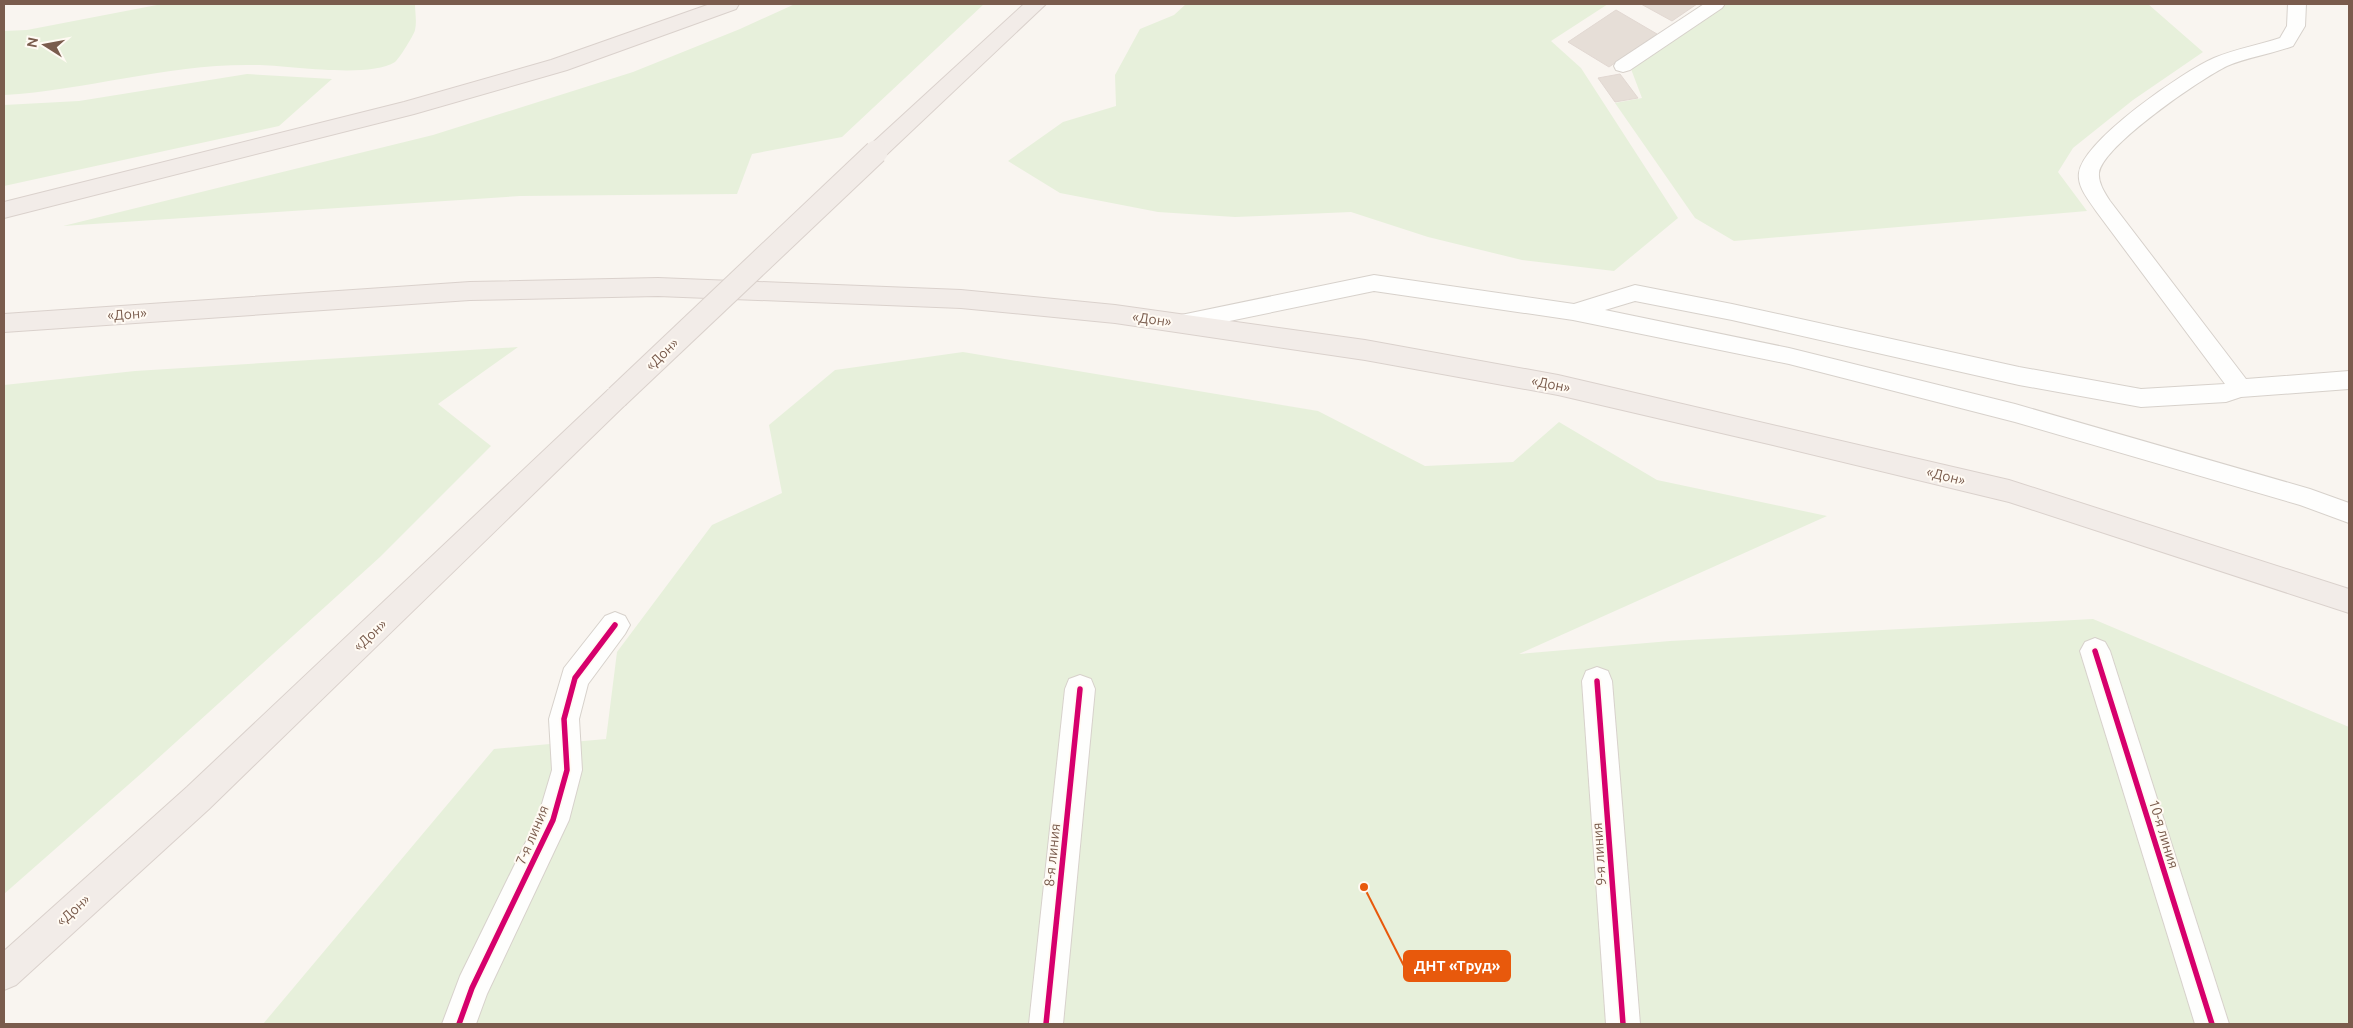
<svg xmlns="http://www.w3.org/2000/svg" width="2353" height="1028" viewBox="0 0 2353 1028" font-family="Ubuntu,sans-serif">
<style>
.green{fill:#e7f0db}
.building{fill:#e6ded7;stroke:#e2d8d2}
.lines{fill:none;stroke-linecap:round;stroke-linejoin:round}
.service-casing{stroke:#d7d1cb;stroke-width:2}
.minor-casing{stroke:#d7d1cb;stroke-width:2}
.trunk-casing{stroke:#dad1cc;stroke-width:2}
.service{fill:#fefefd;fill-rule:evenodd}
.minor{fill:#fefefd;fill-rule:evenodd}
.trunk{fill:#f2ece8;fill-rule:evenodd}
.trunk-bridge-casing{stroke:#dad1cc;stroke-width:25;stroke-linecap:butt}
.trunk-bridge{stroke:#f2ece8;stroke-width:23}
.cycleway-casing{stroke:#fffaf3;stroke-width:9}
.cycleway{stroke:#d6006c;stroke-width:5.5}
.labels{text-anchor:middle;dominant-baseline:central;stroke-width:4;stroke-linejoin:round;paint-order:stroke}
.street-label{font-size:14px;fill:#7a5c4d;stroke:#fffaf3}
.leader{fill:none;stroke:#e8590c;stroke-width:2}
.callout-dot{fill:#e8590c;stroke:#fffaf3;stroke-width:2}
.callout{fill:#e8590c;stroke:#e8590c;stroke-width:2}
.callout-label{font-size:15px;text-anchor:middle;font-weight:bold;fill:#fff}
</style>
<rect width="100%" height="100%" fill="#f9f5f0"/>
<g class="green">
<path d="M162,4H415C415,12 417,22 415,30C414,35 399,59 395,62C368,79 288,65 256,65C171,63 88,90 4,95V31L27,30Z"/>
<path d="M795,4H984L842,137L752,154L737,194L520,196L63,226L433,135L633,72L740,29Z"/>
<path d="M1186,4H1608L1551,41L1581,68L1678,218L1614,271L1522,260L1428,237L1351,212L1235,217L1158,212L1060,193L1008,161L1063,122L1116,106L1115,75L1140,29L1174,15Z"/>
<path d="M1727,4H2148L2203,52L2133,100L2073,148L2058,172L2087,211L1734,241L1695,218L1615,103L1642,98L1631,69Z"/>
<path d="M247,74L332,79L279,126L4,186V105L79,101Z"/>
<path d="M518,347L438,404L491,446L380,557L144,771L4,894V385L135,371Z"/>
<path d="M963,352L1318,411L1425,466L1513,462L1559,422L1657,480L1827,516L1519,654L1670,641L2093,619L2349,727V1024H263L494,749L606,739L617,652L712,525L782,493L769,425L835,370Z"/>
</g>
<g class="building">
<path d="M1641,4H1697L1672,21Z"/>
<path d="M1616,10L1657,34L1609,67L1568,42Z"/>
<path d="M1620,74L1638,98L1615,102L1598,78Z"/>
</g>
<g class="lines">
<defs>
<g id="service">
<path d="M1704,4H1725L1722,8L1630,70L1623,72L1616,70L1614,66L1616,62Z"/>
<path d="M2288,4H2306L2305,26L2293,46C2272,54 2248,57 2227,66C2202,78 2102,146 2099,173C2098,183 2105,193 2110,201L2246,379L2349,371V389L2241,397L2226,402L2141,407L2019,385L1732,320L1635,301L1605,310L1789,348L2015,404L2310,489L2349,503V523L2300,505L2015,422L1789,364L1573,320L1374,291L1181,331L1173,329L1170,323L1173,317L1181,315L1374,275L1574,304L1635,285L1732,304L2019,367L2141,389L2225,384L2096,211C2089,200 2077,187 2079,173C2083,140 2184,71 2214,58C2235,49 2259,45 2280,38L2287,26Z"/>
</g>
<g id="minor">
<path d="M615,612L625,616L630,625L625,634L588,684L579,719L582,770L569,820L487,994L476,1024H442L460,976L538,817L552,770L549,719L564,668L605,616Z"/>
<path d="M2095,638L2105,642L2110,651L2229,1024H2195L2080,651L2085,642Z"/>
<path d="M1597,667L1608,671L1612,681L1640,1024H1606L1582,681L1586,671Z"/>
<path d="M1080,675L1091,679L1095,689L1063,1024H1029L1065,689L1069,679Z"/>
</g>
<g id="trunk">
<path d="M710,4H739L736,9L567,70L414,114L4,218V202L404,102L551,60Z"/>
<path d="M1024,4H1046L884,157L876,160L868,157L865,152L868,147Z"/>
<path d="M658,278L961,290L1115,305L1365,340L1558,375L2009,480L2349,589V613L2009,502L1773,445L1558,395L1365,360L1115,323L961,308L658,296L470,300L4,332V314L470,282Z"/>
<path d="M617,387L626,390L630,397L626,404L209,809L16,985L4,990V951L187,787L608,390Z"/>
</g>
</defs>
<use href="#service" class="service-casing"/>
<use href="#minor" class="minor-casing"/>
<use href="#trunk" class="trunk-casing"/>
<use href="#service" class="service"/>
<use href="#minor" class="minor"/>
<use href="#trunk" class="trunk"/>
<defs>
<path id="trunk-bridge" d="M617,397L876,152"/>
</defs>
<use href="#trunk-bridge" class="trunk-bridge-casing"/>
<use href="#trunk-bridge" class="trunk-bridge"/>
<defs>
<g id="cycleway">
<path d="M2095,651L2212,1024"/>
<path d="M1597,681L1623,1024"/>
<path d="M459,1024L472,988L553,820L567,770L564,719L575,678L615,625"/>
<path d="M1046,1024L1080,689"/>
</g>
</defs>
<use href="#cycleway" class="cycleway-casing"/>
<use href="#cycleway" class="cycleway"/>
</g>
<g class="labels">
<g class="street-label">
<text transform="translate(127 314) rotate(-4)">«Дон»</text>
<text transform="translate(1152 319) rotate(8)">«Дон»</text>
<text transform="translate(662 354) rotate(-44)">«Дон»</text>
<text transform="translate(1551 384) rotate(11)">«Дон»</text>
<text transform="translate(1946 476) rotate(14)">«Дон»</text>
<text transform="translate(370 635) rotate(-43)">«Дон»</text>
<text transform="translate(2164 834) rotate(73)">10-я линия</text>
<text transform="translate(532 835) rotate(-67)">7-я линия</text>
<text transform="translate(1599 854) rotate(-94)">9-я линия</text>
<text transform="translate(1052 855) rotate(-84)">8-я линия</text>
<text transform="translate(73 910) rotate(-42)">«Дон»</text>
</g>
</g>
<path class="leader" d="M1364 887L1404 966"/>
<circle class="callout-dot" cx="1364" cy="887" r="5"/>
<rect class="callout" x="1404" y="951" width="106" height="30" rx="5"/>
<g class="callout-label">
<text x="1457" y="971">ДНТ «Труд»</text>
</g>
<rect width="2353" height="1028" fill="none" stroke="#7a5c4d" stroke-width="10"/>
<g transform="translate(45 45) rotate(281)" stroke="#fffaf3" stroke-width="4" paint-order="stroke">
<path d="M0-4L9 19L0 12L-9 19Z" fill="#7a5c4d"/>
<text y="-8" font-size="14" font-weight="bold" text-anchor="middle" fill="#7a5c4d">N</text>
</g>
</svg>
